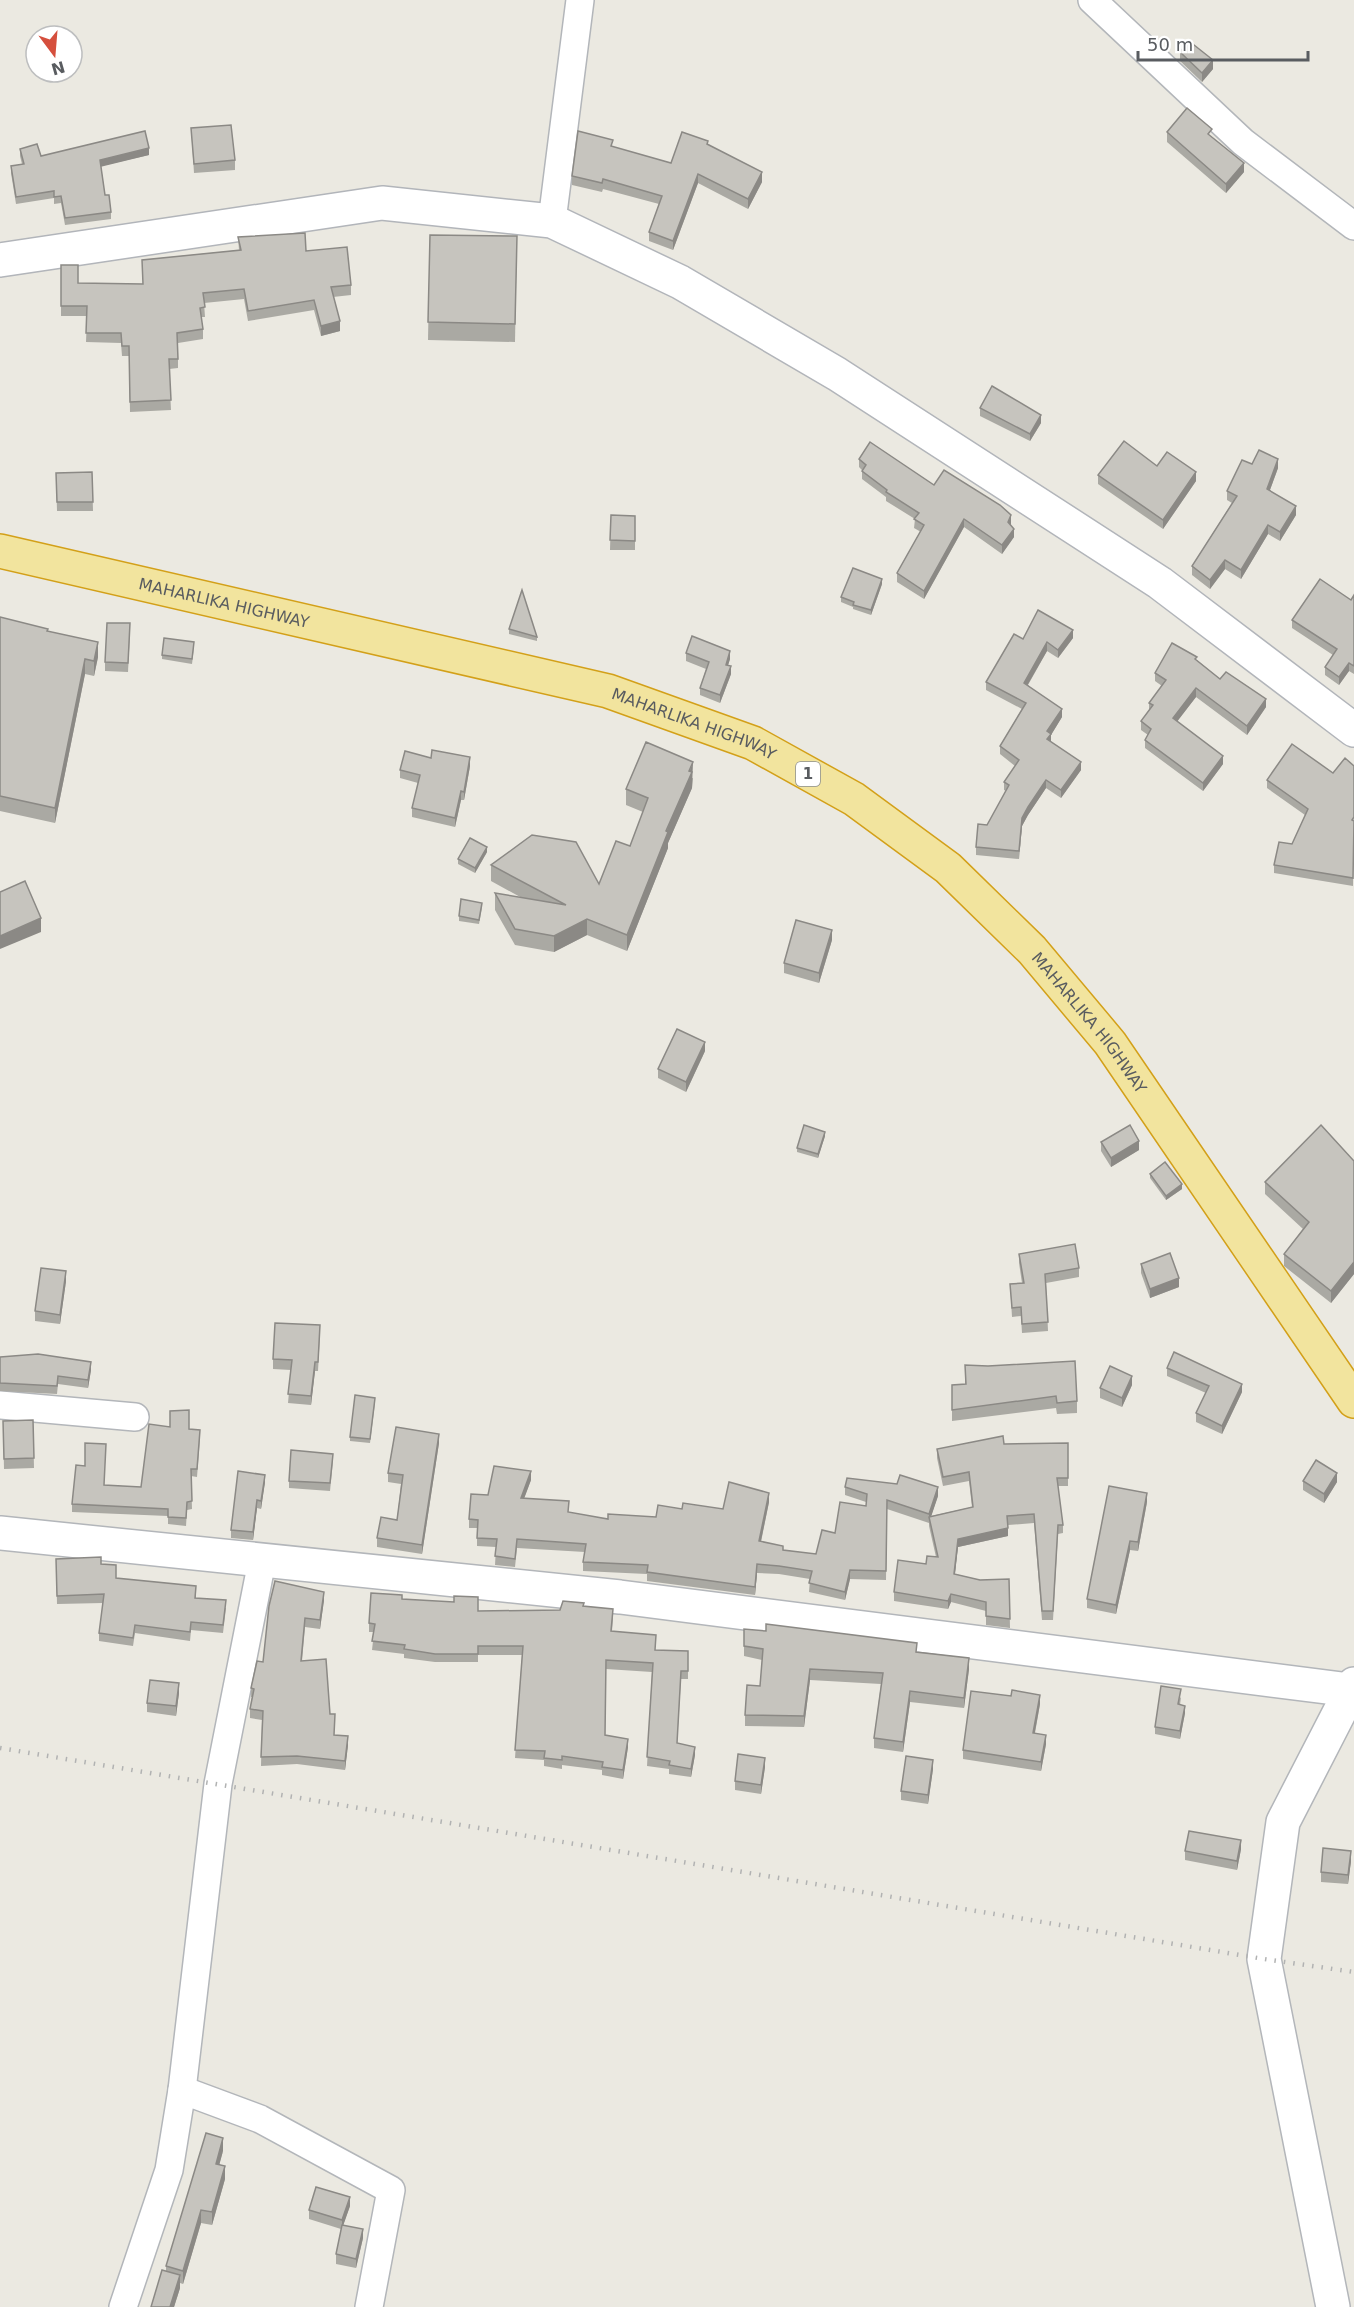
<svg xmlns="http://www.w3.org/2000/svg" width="1354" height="2307" viewBox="0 0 1354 2307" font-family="'DejaVu Sans',sans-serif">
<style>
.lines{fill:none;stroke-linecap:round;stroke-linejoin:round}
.minor-casing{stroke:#b3b6ba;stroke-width:30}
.tertiary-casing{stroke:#b3b6ba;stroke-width:36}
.secondary-casing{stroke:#b2b5ba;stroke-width:36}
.trunk-casing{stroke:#d3a019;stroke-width:36}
.minor{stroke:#fff;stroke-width:27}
.tertiary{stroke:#fff;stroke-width:33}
.secondary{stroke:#fff;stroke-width:33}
.trunk{stroke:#f2e49e;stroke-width:33}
.rail{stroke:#b1b2b2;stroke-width:4.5;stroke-dasharray:1.5 8;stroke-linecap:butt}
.wall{fill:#aaa9a3}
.shaded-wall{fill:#8b8985}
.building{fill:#c6c4be;stroke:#8b8985;stroke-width:1.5}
.labels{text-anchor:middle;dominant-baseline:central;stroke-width:6;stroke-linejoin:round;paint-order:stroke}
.shield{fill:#fff;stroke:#8b8d90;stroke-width:1.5}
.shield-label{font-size:15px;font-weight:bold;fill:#595c60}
.street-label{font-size:16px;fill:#595c60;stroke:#fff}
</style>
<rect width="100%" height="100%" fill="#ebe9e1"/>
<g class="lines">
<defs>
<g id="minor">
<path d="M1092,0L1243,142L1354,226"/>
<path d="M552,221L580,0"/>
<path d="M0,1405L135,1417"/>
<path d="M182,2090L218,1784L262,1561"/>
<path d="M123,2307L169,2170L182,2090L260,2119L391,2190L369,2307"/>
</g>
<g id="tertiary">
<path d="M0,1533L620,1597L1350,1690"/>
<path d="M1333,2307L1264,1959L1283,1822L1354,1684"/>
</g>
<path id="secondary" d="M0,260L382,203L552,221L680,282L837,374L1160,583L1354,730"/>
<g id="trunk">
<path id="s1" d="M0,551L608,691L753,743L854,799L948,868L1032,950L1110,1043L1354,1401"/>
</g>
</defs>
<use href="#minor" class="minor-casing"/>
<use href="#tertiary" class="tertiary-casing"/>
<use href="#secondary" class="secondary-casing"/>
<use href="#trunk" class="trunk-casing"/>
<use href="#minor" class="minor"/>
<use href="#tertiary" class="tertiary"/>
<use href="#secondary" class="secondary"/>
<use href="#trunk" class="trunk"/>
<path class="rail" d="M0,1748L1264,1959L1354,1972"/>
</g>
<g class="wall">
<path d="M1180,52L1213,69L1202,82L1180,61Z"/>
<path d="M191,128L235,160V170L194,173Z"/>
<path d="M1167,132L1212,137L1244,172L1226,193L1167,142Z"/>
<path d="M708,144L762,182L748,209L698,183L673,250L649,241V232L659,204L603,189L602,192L572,185V176L613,147L671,163Z"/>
<path d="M20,149L41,156L149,155L101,166L105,195L111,212V219L65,225L61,203L54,204V198L16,204L11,173V166L22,164L20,156Z"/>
<path d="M430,235L517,236L515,342L428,340Z"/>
<path d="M238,237L306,251L351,285V295L333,297L340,331L321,336L314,310L248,321L244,299L204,303L205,317H201L203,329V339L178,343V368L169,369L171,410L130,412L129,356H122L121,343L86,342L87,316H61V265L78,283L143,284L142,260L239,250Z"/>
<path d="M980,408L1041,423L1030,441L980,416Z"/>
<path d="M859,459L934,485L1011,524L1010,525L1014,537L1002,554L964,527L924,599L897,582V573L921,532L914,528L915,519L886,501V497L862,479V470L859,467Z"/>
<path d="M1252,464L1278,468L1270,490L1296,515L1280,541L1268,534L1241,579L1225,569L1210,589L1192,575V566L1232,503L1227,500V491Z"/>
<path d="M1157,466L1196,481L1163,529L1098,484V475Z"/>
<path d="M92,472L93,511H57L56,473Z"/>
<path d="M611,515L635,516V550H610Z"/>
<path d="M882,584L871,615L853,609V607L841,602V597Z"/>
<path d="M1354,595V674L1349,671L1339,685L1325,675V667L1333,655L1292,628V620L1351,600Z"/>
<path d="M0,617L48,632L98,657L94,676L85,674L55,823L0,811Z"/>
<path d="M509,629L537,637V641L509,634Z"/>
<path d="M130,633L128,672L105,671V662Z"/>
<path d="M1073,638L1058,658L1047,651L1028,685L1062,717L1051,735V742L1081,770L1061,798L1046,788L1028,815L1022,826L1019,859L976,855V847L1006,791L1004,790V782L1015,766L1000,754V746L1022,709L986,690V682L1023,639Z"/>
<path d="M194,647L192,664L162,659V655Z"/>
<path d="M686,653L730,659L728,665L731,674L720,703L700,695V688L706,669L686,661Z"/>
<path d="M1197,660L1220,679L1266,707L1247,735L1196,697L1177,721L1223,764L1203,791L1145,748V740L1148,735L1141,730V721L1149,711V703L1162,686L1155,681V673Z"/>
<path d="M431,758L470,766L464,800H461L455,827L412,817V808L418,783L400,778V770Z"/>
<path d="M1354,766L1353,886L1274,873V865L1292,844L1305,815L1267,788V780L1333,773Z"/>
<path d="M693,778L692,788L668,843V848L627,951L587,935L554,952L515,945L495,910V893L522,898L491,881V865L599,884L630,846L643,812L626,805V789Z"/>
<path d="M487,852L475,873L458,864V859Z"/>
<path d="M482,907L479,924L459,921V916Z"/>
<path d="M832,940L819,983L784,973V963Z"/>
<path d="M705,1051L686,1092L658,1078V1069Z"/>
<path d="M825,1136L818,1158L797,1152V1148Z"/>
<path d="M1101,1142L1139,1150L1111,1167L1101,1151Z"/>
<path d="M1354,1161V1274L1331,1303L1284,1266V1254L1303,1229L1265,1194V1182Z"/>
<path d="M1150,1174L1182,1189L1166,1200L1150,1178Z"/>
<path d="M1019,1254L1079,1268V1277L1046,1283L1048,1331L1022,1333L1021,1316L1012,1317L1010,1284L1022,1283L1019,1263Z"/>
<path d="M1141,1264L1179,1287L1150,1298L1141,1273Z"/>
<path d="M66,1281L60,1324L35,1321V1311Z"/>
<path d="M320,1334L318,1371H315L311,1405L288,1403L291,1370L273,1369V1359Z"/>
<path d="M0,1357L91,1370L88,1388L58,1384L57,1394L0,1391Z"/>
<path d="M965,1365L1077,1401V1413L1057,1414L1056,1408L952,1421V1385L965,1384Z"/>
<path d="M1167,1368L1242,1392L1222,1434L1196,1422V1413L1206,1393L1167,1376Z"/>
<path d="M1132,1385L1122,1407L1100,1398V1388Z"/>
<path d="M375,1403L370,1443L350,1441V1437Z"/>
<path d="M33,1420L34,1468L4,1469L3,1421Z"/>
<path d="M189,1429L200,1438L197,1477L191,1476L192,1509L187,1510L186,1526L168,1524V1516L72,1512V1504L104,1485L141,1487Z"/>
<path d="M439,1443L422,1554L377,1547V1538L397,1520L401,1484L388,1482V1473Z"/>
<path d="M1068,1443V1486H1058L1063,1525V1533L1058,1534L1053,1620H1042L1034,1523L1008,1525V1536L958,1547L955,1574L980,1580L1009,1579L1010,1628L986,1625V1611L951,1602L948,1609L894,1601V1592L926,1564L936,1557L929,1526V1522V1523L887,1509L886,1580L850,1579L845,1600L809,1592L810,1579L779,1574L757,1573L755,1595L647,1581V1574L583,1571V1562L585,1552L517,1548L515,1567L495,1565L496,1547L477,1546V1528H469V1519L488,1495L531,1480L524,1498L569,1513L608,1519L656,1517L682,1509H723L769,1502L761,1542L783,1550L816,1554L835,1533L866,1506V1502L845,1495V1487L938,1496L931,1516L972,1507L969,1481L943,1486L937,1458V1449L1004,1444Z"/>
<path d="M333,1461L330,1491L289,1488V1481Z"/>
<path d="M1303,1481L1337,1482L1324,1503L1303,1490Z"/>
<path d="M265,1482L261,1509L257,1508L253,1540L231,1538V1530Z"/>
<path d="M1147,1502L1138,1551L1130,1550L1116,1614L1087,1608V1599Z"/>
<path d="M56,1559L101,1564L116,1578L196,1594V1598L226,1608L223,1633L191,1630L190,1641L135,1633L133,1646L99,1641V1633L103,1603L57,1604Z"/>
<path d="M402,1599L478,1611L560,1610L584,1606L613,1618L612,1631L655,1650L688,1651V1679H681L677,1744L695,1755L691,1777L669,1774V1769L647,1766L652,1672L606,1669L605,1735L628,1747L623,1779L602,1775V1770L562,1765V1769L544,1766V1760L515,1758L522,1655H478V1662H435L404,1658V1654L372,1650L374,1632H369V1623Z"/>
<path d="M324,1600L320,1629L305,1627L302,1661L330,1714L334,1735L348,1745L345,1770L297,1764L261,1766L262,1720L250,1718V1709L252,1697H251V1688L263,1662L269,1606Z"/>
<path d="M744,1646L917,1652L969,1669L964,1708L910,1702L903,1752L874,1748V1738L881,1684L810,1680L804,1727L745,1726V1715L760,1686L762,1660L744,1656Z"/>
<path d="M179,1693L176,1716L147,1712V1703Z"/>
<path d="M1181,1697L1180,1705L1185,1713L1180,1739L1155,1734V1727Z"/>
<path d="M1040,1704L1035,1733L1046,1744L1041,1771L963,1759V1750Z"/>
<path d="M765,1767L761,1794L735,1790V1781Z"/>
<path d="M933,1769L928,1804L901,1800V1791Z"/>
<path d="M1241,1849L1237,1870L1185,1860V1851Z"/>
<path d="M1351,1861L1348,1884L1321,1882V1872Z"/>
<path d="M223,2151L219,2165L225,2179L212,2225L201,2223L183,2284L180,2283V2288L174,2307H151L166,2271V2266Z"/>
<path d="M350,2206L343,2225L363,2238L356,2268L336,2264V2254L341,2229L309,2219V2210Z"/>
</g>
<g class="shaded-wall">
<path d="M1213,60V69L1202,82V73Z"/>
<path d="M149,148V155L100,167V160Z"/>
<path d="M1244,163V172L1226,193V184Z"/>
<path d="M762,172V182L748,209V199Z"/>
<path d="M698,174V183L673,250V241Z"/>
<path d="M340,321V331L321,336V326Z"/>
<path d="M1041,415V423L1030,441V434Z"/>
<path d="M1278,459V468L1267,498V489Z"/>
<path d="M1196,472V481L1163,529V520Z"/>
<path d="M1296,506V515L1280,541V532Z"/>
<path d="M1011,515V524L1008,531V522Z"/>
<path d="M964,519V527L924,599V591Z"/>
<path d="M1268,525V534L1241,579V570Z"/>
<path d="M1014,529V537L1002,554V545Z"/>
<path d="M1225,560V569L1210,589V580Z"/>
<path d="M882,579V584L871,615V610Z"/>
<path d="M1073,630V638L1058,658V650Z"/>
<path d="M98,642V657L94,676V661Z"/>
<path d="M1047,642V651L1024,691V683Z"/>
<path d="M730,651V659L726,672V665Z"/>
<path d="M85,659V674L55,823V808Z"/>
<path d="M1349,663V671L1339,685V677Z"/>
<path d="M731,666V674L720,703V695Z"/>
<path d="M1196,688V697L1173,727V718Z"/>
<path d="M1266,699V707L1247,735V726Z"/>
<path d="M1062,709V717L1051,735V742L1047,747V731Z"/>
<path d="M1223,756V764L1203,791V783Z"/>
<path d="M470,757V766L464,800V792Z"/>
<path d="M693,762L692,788L668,843V848L627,951V935Z"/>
<path d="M1081,762V770L1061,798V790Z"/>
<path d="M1046,780V788L1028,815L1022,826L1019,859L1022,818L1028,807Z"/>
<path d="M461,791V800L455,827V818Z"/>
<path d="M487,847V852L475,873V868Z"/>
<path d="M41,918V932L0,949V936Z"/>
<path d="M587,919V935L554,952V936Z"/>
<path d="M832,930V940L819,983V973Z"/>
<path d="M705,1042V1051L686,1092V1082Z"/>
<path d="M825,1132V1136L818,1158V1154Z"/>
<path d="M1139,1141V1150L1111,1167V1158Z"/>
<path d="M1182,1184V1189L1166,1200V1196Z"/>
<path d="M1354,1262V1274L1331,1303V1291Z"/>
<path d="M66,1271V1281L60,1324V1315Z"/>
<path d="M1179,1278V1287L1150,1298V1289Z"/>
<path d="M91,1362V1370L88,1388V1380Z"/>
<path d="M315,1362V1371L311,1405V1396Z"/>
<path d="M1132,1376V1385L1122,1407V1398Z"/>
<path d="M1242,1384V1392L1222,1434V1426Z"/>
<path d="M439,1434V1443L422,1554V1545Z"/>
<path d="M531,1471V1480L521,1507V1498Z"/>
<path d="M1337,1473V1482L1324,1503V1494Z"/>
<path d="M265,1475V1482L261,1509V1501Z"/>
<path d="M938,1487V1496L930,1520L929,1517V1523V1514Z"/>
<path d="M769,1493V1502L759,1550V1541Z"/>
<path d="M1147,1493V1502L1138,1551V1542Z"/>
<path d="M257,1500V1508L253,1540V1532Z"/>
<path d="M1008,1528V1536L958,1547L954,1582V1574L958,1539Z"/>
<path d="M1130,1541V1550L1116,1614V1605Z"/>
<path d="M757,1564V1573L755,1595V1587Z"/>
<path d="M850,1570V1579L845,1600V1592Z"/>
<path d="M324,1592V1600L320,1629V1620Z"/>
<path d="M951,1594V1602L948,1609V1601Z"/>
<path d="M969,1658V1669L964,1708V1698Z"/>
<path d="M810,1669V1680L804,1727V1716Z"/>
<path d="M179,1683V1693L176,1716V1706Z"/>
<path d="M910,1691V1702L903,1752V1742Z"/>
<path d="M1040,1695V1704L1033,1742V1733Z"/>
<path d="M1185,1706V1713L1180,1739V1731Z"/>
<path d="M1046,1735V1744L1041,1771V1762Z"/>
<path d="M348,1736V1745L345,1770V1761Z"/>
<path d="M628,1739V1747L623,1779V1770Z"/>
<path d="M695,1747V1755L691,1777V1769Z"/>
<path d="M765,1758V1767L761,1794V1785Z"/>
<path d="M933,1760V1769L928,1804V1795Z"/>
<path d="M1241,1840V1849L1237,1870V1861Z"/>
<path d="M1351,1851V1861L1348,1884V1875Z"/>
<path d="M223,2138V2151L216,2177V2164Z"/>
<path d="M225,2166V2179L212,2225V2212Z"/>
<path d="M350,2197V2206L342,2229V2220Z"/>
<path d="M201,2210V2223L183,2284V2271Z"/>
<path d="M363,2229V2238L356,2268V2259Z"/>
<path d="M180,2275V2288L174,2307H170Z"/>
</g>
<g class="building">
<path d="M1189,41L1213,60L1202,73L1180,52Z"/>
<path d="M1187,108L1212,129L1208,134L1244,163L1226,184L1167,132Z"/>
<path d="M231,125L235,160L194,164L191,128Z"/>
<path d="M145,131L149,148L100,160L105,195H109L111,212L65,218L61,196L54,197V191L16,197L11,166L24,164L20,149L37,144L41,156Z"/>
<path d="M578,131L613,140L611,146L671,163L682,132L708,141L707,144L762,172L748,199L698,174L673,241L649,232L662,196L603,179L602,183L572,176Z"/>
<path d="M305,233L306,251L347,247L351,285L331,287L340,321L321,326L314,300L248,311L244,289L203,293L205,307L200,308L203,329L177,333L178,359H169L171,400L130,402L129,346H122L121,333H86L87,306H61V265H78V283L143,284L142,260L241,250L238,237Z"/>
<path d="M430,235L517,236L515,324L428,322Z"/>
<path d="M992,386L1041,415L1030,434L980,408Z"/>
<path d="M1124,441L1157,466L1167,452L1196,472L1163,520L1098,475Z"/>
<path d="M870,442L934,485L944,470L1000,505L1011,515L1008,522L1014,529L1002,545L964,519L924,591L897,573L924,525L914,519L919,513L886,492L887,490L862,471L866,465L859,459Z"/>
<path d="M1259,450L1278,459L1267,489L1296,506L1280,532L1268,525L1241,570L1225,560L1210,580L1192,566L1237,496L1227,491L1242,460L1252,464Z"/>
<path d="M92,472L93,502H57L56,473Z"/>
<path d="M611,515L635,516V541L610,540Z"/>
<path d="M853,568L882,579L871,610L853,605L854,602L841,597Z"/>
<path d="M1320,579L1351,600L1354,595V666L1349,663L1339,677L1325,667L1337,649L1292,620Z"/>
<path d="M522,590L537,637L509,629Z"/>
<path d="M1038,610L1073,630L1058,650L1047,642L1024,683L1062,709L1047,731L1051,734L1047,739L1081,762L1061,790L1046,780L1028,807L1022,818L1019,851L976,847L978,824L987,825L1009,785L1004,782L1019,760L1000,746L1026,703L986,682L1014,634L1023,639Z"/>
<path d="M0,617L48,629L47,631L98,642L94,661L85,659L55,808L0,796Z"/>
<path d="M107,623H130L128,663L105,662Z"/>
<path d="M692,636L730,651L726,665L731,666L720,695L700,688L709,662L686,653Z"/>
<path d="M164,638L194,642L192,659L162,655Z"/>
<path d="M1172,643L1197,657L1195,659L1220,679L1226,672L1266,699L1247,726L1196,688L1173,718L1223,756L1203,783L1145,740L1151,729L1141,721L1153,705L1149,703L1166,680L1155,673Z"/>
<path d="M646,742L693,762L689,771L692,772L666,831L668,832L627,935L587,919L554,936L515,929L495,893L566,905L491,865L532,835L576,842L599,884L616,841L630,846L648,798L626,789Z"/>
<path d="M1292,744L1333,773L1345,758L1354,766V817L1352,820L1354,821L1353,878L1274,865L1279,842L1292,844L1308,809L1267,780Z"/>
<path d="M432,750L470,757L464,792L461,791L455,818L412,808L420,775L400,770L405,751L431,758Z"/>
<path d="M470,838L487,847L475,868L458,859Z"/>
<path d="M25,881L41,918L0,936V892Z"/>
<path d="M461,899L482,903L479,920L459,916Z"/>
<path d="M796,920L832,930L819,973L784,963Z"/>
<path d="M677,1029L705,1042L686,1082L658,1069Z"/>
<path d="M804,1125L825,1132L818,1154L797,1148Z"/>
<path d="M1130,1125L1139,1141L1111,1158L1101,1142Z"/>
<path d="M1321,1125L1354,1161V1262L1331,1291L1284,1254L1309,1222L1265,1182Z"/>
<path d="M1165,1162L1182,1184L1166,1196L1150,1174Z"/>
<path d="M1075,1244L1079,1268L1045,1274L1048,1322L1022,1324L1021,1307L1012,1308L1010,1284L1024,1283L1019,1254Z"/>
<path d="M1170,1253L1179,1278L1150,1289L1141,1264Z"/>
<path d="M41,1268L66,1271L60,1315L35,1311Z"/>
<path d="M275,1323L320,1325L318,1362H315L311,1396L288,1394L292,1360L273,1359Z"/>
<path d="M1174,1352L1242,1384L1222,1426L1196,1413L1209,1386L1167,1368Z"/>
<path d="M38,1354L91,1362L88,1380L58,1376L57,1386L0,1383V1357Z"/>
<path d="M1075,1361L1077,1401L1057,1403L1056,1396L952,1410V1385L966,1384L965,1365L988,1366Z"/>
<path d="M1110,1366L1132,1376L1122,1398L1100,1388Z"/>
<path d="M355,1395L375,1398L370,1439L350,1437Z"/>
<path d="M189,1410V1429L200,1430L197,1469H191L192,1501L187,1502L186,1518L168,1517V1509L72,1504L76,1465L85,1466V1443L106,1444L104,1485L141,1487L149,1424L170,1427V1411Z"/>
<path d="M33,1420L34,1458L4,1459L3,1421Z"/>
<path d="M396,1427L439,1434L422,1545L377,1538L381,1517L397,1520L403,1475L388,1473Z"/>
<path d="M1003,1436L1004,1444L1068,1443V1478H1057L1063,1525H1058L1053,1611H1042L1034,1514L1007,1516L1008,1528L958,1539L954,1574L980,1580L1009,1579L1010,1619L986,1616V1602L951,1594L948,1601L894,1592L898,1560L926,1564L927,1556L938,1557L929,1517L973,1507L969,1472L943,1477L937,1449Z"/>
<path d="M291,1450L333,1454L330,1483L289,1481Z"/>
<path d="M1316,1460L1337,1473L1324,1494L1303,1481Z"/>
<path d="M494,1466L531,1471L521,1498L569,1501L568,1512L608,1519V1514L656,1517L658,1505L682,1509L683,1503L723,1509L729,1482L769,1493L759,1541L783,1546V1550L816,1554L822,1530L835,1533L840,1502L866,1506L867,1494L845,1487L847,1478L897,1484L900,1475L938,1487L929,1514L887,1500L886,1571L850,1570L845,1592L809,1583L812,1571L779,1566L757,1564L755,1587L647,1572L648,1565L583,1562L586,1544L517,1539L515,1559L495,1556L497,1539L477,1538L478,1520L469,1519L471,1494L488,1495Z"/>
<path d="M238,1471L265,1475L261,1501L257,1500L253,1532L231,1530Z"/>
<path d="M1109,1486L1147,1493L1138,1542L1130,1541L1116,1605L1087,1599Z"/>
<path d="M101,1557V1564L116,1565V1578L196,1586L195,1598L226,1600L223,1625L191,1622L190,1632L135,1625L133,1638L99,1633L104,1594L57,1596L56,1559Z"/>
<path d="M275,1581L324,1592L320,1620L305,1618L301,1661L326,1659L330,1714H335L334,1735L348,1736L345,1761L297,1756L261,1757L263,1711L250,1709L254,1689L251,1688L257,1661L263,1662L269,1606Z"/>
<path d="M371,1593L402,1595V1599L454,1602V1596L478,1597V1611L560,1610L563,1601L584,1603L583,1606L613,1609L611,1631L656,1635L655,1650L688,1651V1671H681L677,1743L695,1747L691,1769L669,1765L670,1761L647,1757L653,1663L606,1660L605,1735L628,1739L623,1770L602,1767L603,1762L562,1756V1760L544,1758L545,1751L515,1750L523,1646H478V1654H435L404,1649L405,1645L372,1641L375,1624L369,1623Z"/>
<path d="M766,1624L917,1643L916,1652L969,1658L964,1698L910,1691L903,1742L874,1738L883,1673L810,1669L804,1716L745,1715L747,1685L760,1686L763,1649L744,1646V1629L766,1631Z"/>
<path d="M150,1680L179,1683L176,1706L147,1703Z"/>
<path d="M1161,1686L1181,1689L1178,1704L1185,1706L1180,1731L1155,1727Z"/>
<path d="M1012,1690L1040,1695L1033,1733L1046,1735L1041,1762L963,1750L971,1691L1011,1696Z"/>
<path d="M738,1754L765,1758L761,1785L735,1781Z"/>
<path d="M906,1756L933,1760L928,1795L901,1791Z"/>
<path d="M1189,1831L1241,1840L1237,1861L1185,1851Z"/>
<path d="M1323,1848L1351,1851L1348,1875L1321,1872Z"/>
<path d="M206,2133L223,2138L216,2164L225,2166L212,2212L201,2210L183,2271L166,2266Z"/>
<path d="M316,2187L350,2197L342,2220L309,2210Z"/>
<path d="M342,2225L363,2229L356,2259L336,2254Z"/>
<path d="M162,2270L180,2275L170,2307H151Z"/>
</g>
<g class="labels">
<rect class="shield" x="796" y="762" width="24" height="24" rx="4.5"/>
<g class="shield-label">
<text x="808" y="774">1</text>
</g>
<g class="street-label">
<text stroke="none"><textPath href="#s1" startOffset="230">MAHARLIKA HIGHWAY</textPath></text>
<text stroke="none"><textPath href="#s1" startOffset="716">MAHARLIKA HIGHWAY</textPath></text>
<text stroke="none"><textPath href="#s1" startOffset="1220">MAHARLIKA HIGHWAY</textPath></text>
</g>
</g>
<g transform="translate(54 54) rotate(164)"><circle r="28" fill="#ffffff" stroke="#bdbebf" stroke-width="1.5"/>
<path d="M0-4.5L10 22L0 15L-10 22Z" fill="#d54f3d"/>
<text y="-9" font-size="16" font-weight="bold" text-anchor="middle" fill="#595c60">N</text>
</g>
<path d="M1138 51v9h170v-9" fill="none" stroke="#595c60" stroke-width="3"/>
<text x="1147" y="51" font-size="18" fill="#595c60" stroke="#ffffff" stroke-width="4.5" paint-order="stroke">50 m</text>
</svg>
